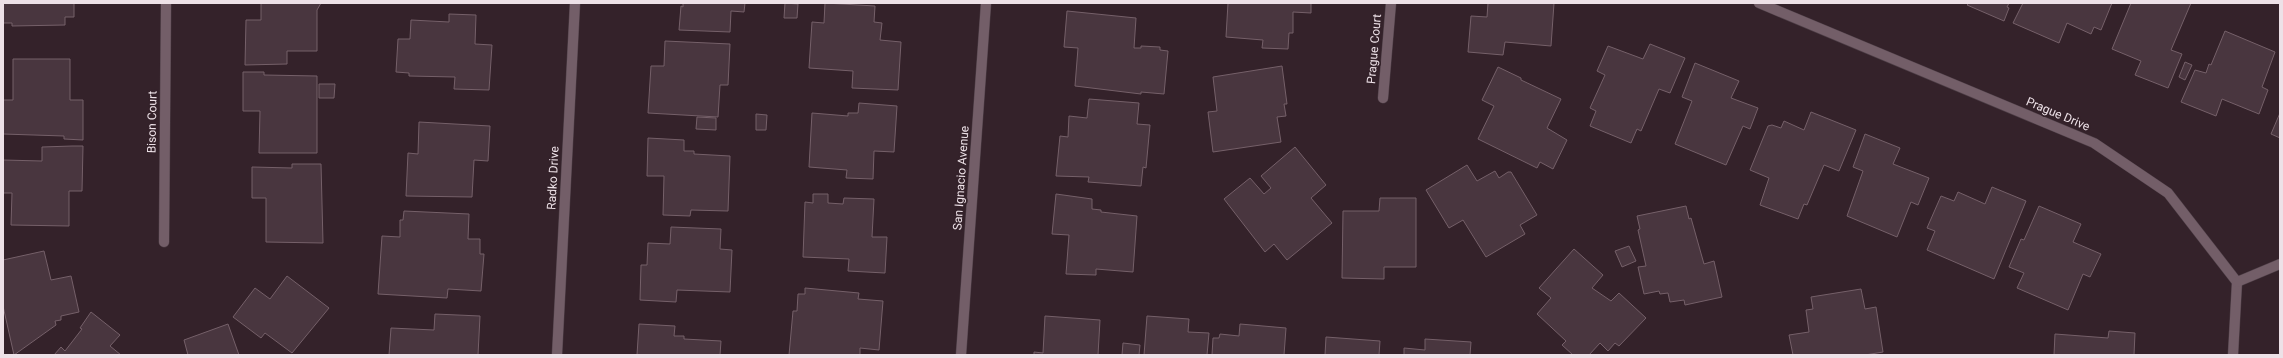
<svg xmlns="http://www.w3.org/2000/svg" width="2283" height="358" viewBox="0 0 2283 358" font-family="Roboto,sans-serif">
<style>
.building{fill:#49363f;stroke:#756069}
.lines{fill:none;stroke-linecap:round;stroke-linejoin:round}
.street-casing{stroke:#4d3e46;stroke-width:11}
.street{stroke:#735e68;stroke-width:10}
.labels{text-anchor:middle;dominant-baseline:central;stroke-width:3.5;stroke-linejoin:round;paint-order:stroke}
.street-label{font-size:12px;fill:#ede1e7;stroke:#34222a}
</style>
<rect width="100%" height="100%" fill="#34222a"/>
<g class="building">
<path d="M3,3H74V17H65V25L12,26V23H3Z"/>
<path d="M261,3H321L317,10V51H287V64L245,65L246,20H261Z"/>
<path d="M683,3H745L744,12L731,11L730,32L679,30L681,6L683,7Z"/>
<path d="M785,3L798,4L797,18H784Z"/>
<path d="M825,3L875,6L874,22L882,23L880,40L901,42L898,90L852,88L853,71L809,68L812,22L824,23Z"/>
<path d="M1228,3H1311V13L1293,12V33H1289L1288,49L1262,48L1263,40L1226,37Z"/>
<path d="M1488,3H1554L1551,46L1505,42L1503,55L1468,52L1471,16L1487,17Z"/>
<path d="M1969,3H2009L2007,7L2009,8L2004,21L1967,5Z"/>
<path d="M2023,3H2112L2101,30L2094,27L2091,34L2067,23L2059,43L2013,23Z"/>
<path d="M2131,3H2191L2171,50L2182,54L2168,88L2135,75L2141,61L2112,49Z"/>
<path d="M1067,11L1136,18L1134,48H1141V46L1160,47V50L1168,51L1164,94L1141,92V94L1075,86L1078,48L1064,47Z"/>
<path d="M449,14L476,15L475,44L492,45L489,90L454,89L455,77L409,76V73L396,72L398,39H410L411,20L449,22Z"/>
<path d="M2225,31L2275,52L2262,87L2268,90L2259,114L2222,99L2216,116L2181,102L2195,70L2206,73L2209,64L2211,65Z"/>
<path d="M665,41L730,44L728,85H720L718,117L648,113L651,66H664Z"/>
<path d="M1650,44L1685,58L1670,93L1659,89L1641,131L1637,129L1631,143L1590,126L1596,111L1590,108L1605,75L1597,71L1608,46L1643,59Z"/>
<path d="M13,59H70V100H83V140L64,139V136L3,134V100H13Z"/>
<path d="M2185,62L2192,65L2185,80L2179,77Z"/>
<path d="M1695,63L1739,81L1731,98L1758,108L1750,129L1743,126L1726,165L1675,144L1692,101L1682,97Z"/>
<path d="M1282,66L1287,104H1284L1286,116L1277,117L1281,142L1213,152L1208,112L1217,111L1213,77Z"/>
<path d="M1498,67L1521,78V80L1561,99L1547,128L1567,140L1553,169L1540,162L1537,168L1478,139L1494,106L1482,100Z"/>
<path d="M243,72H264V75L317,76V153H259L260,111H243Z"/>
<path d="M319,84H335L334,98H319Z"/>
<path d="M1089,99L1139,103L1137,124L1150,125L1146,168L1143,167L1141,186L1088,182L1089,177L1056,176L1060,136L1068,137L1069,116L1087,118Z"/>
<path d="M859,103L897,106L894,152L874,151L873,179L846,178L847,170L809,167L812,113L848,116V113H858Z"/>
<path d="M1811,112L1856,130L1839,171L1824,165L1807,205L1804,204L1798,219L1760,205L1769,178L1750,170L1768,126L1772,125L1781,128L1784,121L1804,130Z"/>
<path d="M2280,113V138L2271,134Z"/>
<path d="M756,114L767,115L766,130H756Z"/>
<path d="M697,117L716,118V130L696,129Z"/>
<path d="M419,122L490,126L488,161L474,160L472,197L406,196L408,153L418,154Z"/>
<path d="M1865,134L1900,148L1893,164L1929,178L1918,205L1911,202L1897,237L1847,216L1863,171L1853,167Z"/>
<path d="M648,138L684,140V151H694V154L730,156L728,211L691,210L690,216L663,215L664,176H647Z"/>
<path d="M72,146H83L82,191H69V226L11,225L12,193H3V160L42,161V147Z"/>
<path d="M1295,147L1326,185L1311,198L1332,223L1287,260L1274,244L1265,252L1224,199L1250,178L1264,194L1271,188L1261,176Z"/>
<path d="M292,164H321L323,243L266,242V198H252V167L292,168Z"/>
<path d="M1467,165L1477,181L1495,171L1499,178L1508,172H1511L1537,215L1520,225L1525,234L1486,257L1463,220L1449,228L1426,190Z"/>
<path d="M1992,187L2026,201L1994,279L1927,250L1935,231L1927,228L1941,196L1954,201L1958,192L1985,204Z"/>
<path d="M813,194H828V203L843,204L844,198L874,199L872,237H887L885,273L848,271L849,259L803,257L805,202L813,203Z"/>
<path d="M1056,194L1092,199V209L1101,210V212L1137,216L1133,272L1096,269V275L1066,274L1069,235L1052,234Z"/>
<path d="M1380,198H1416V267H1384V279L1342,278L1343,211H1379Z"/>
<path d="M1686,206L1689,219L1691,218L1704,264L1714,261L1722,297L1685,305L1684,300L1670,302L1668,293L1660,294L1659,291L1644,294L1638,267L1646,266L1638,230L1640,229L1637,216Z"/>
<path d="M2039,206L2081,224L2073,242L2101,254L2090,277L2083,274L2068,310L2017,288L2024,273L2009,267L2021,239L2024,240Z"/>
<path d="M404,211L469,214L468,239H480V254H484L481,291L448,289L447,298L378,294L382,236L400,237V220H403Z"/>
<path d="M671,227L721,229L720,249L732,250L730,292L677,290L676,302L640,300L641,265H647L648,243L670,244Z"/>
<path d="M1629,246L1636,261L1622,267L1615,251Z"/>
<path d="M1574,249L1603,275L1592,288L1611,301L1619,293L1646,318L1619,346L1615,343L1608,351L1600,343L1589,355H1573L1562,345L1566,341L1537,314L1551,298L1539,288Z"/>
<path d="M44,251L51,280L71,276L79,312L61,316V320L55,321L56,325L14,355L3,306V260Z"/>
<path d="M287,276L329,308L292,353L265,333L261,338L233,317L255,288L270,299Z"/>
<path d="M805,288L859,293L858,299L883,301L879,350L860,348V355H787H789L793,311H797L798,294H805Z"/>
<path d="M1861,289L1865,309L1876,307L1883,352L1865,355H1793L1789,335L1809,332L1806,310L1813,309L1811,297Z"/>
<path d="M91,312L120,335L110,346L121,355H54L61,347L65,351L82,329L80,328Z"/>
<path d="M435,314L480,316L478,355H389L391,328L434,330Z"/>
<path d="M1045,316L1100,320L1098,355H1034V352L1043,353Z"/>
<path d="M1147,316L1189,319L1188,332L1209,333L1207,355H1144Z"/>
<path d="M228,324L239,355H188L184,340Z"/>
<path d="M639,324L675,326L674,336H684V339L721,341L720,355H637Z"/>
<path d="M1240,324L1286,328L1284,355H1212L1213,338H1219L1220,334L1239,336Z"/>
<path d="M2109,331L2135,333L2134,355H2054L2055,334L2108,338Z"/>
<path d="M1326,337L1380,341L1379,355H1325Z"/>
<path d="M1425,339L1471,342L1470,355H1404V348L1425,350Z"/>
<path d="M1123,343L1140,345L1139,355H1122Z"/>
</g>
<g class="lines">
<defs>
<g id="street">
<path d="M1759,3L2094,143L2168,193L2237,282L2233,355"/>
<path d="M1383,98L1391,3"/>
<path d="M164,242L166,3"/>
<path d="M2237,282L2280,264"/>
<path d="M557,355L575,3"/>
<path d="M961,355L986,3"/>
</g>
</defs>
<use href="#street" class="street-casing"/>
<use href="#street" class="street"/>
</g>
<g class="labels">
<g class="street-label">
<text transform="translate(1374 49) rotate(-85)">Prague Court</text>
<text transform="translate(2058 114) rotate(23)">Prague Drive</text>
<text transform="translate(152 122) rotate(-89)">Bison Court</text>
<text transform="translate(553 178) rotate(-87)">Radko Drive</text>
<text transform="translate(961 178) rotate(-86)">San Ignacio Avenue</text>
</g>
</g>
<rect width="2283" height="358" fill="none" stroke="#ede1e7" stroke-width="8"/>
</svg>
